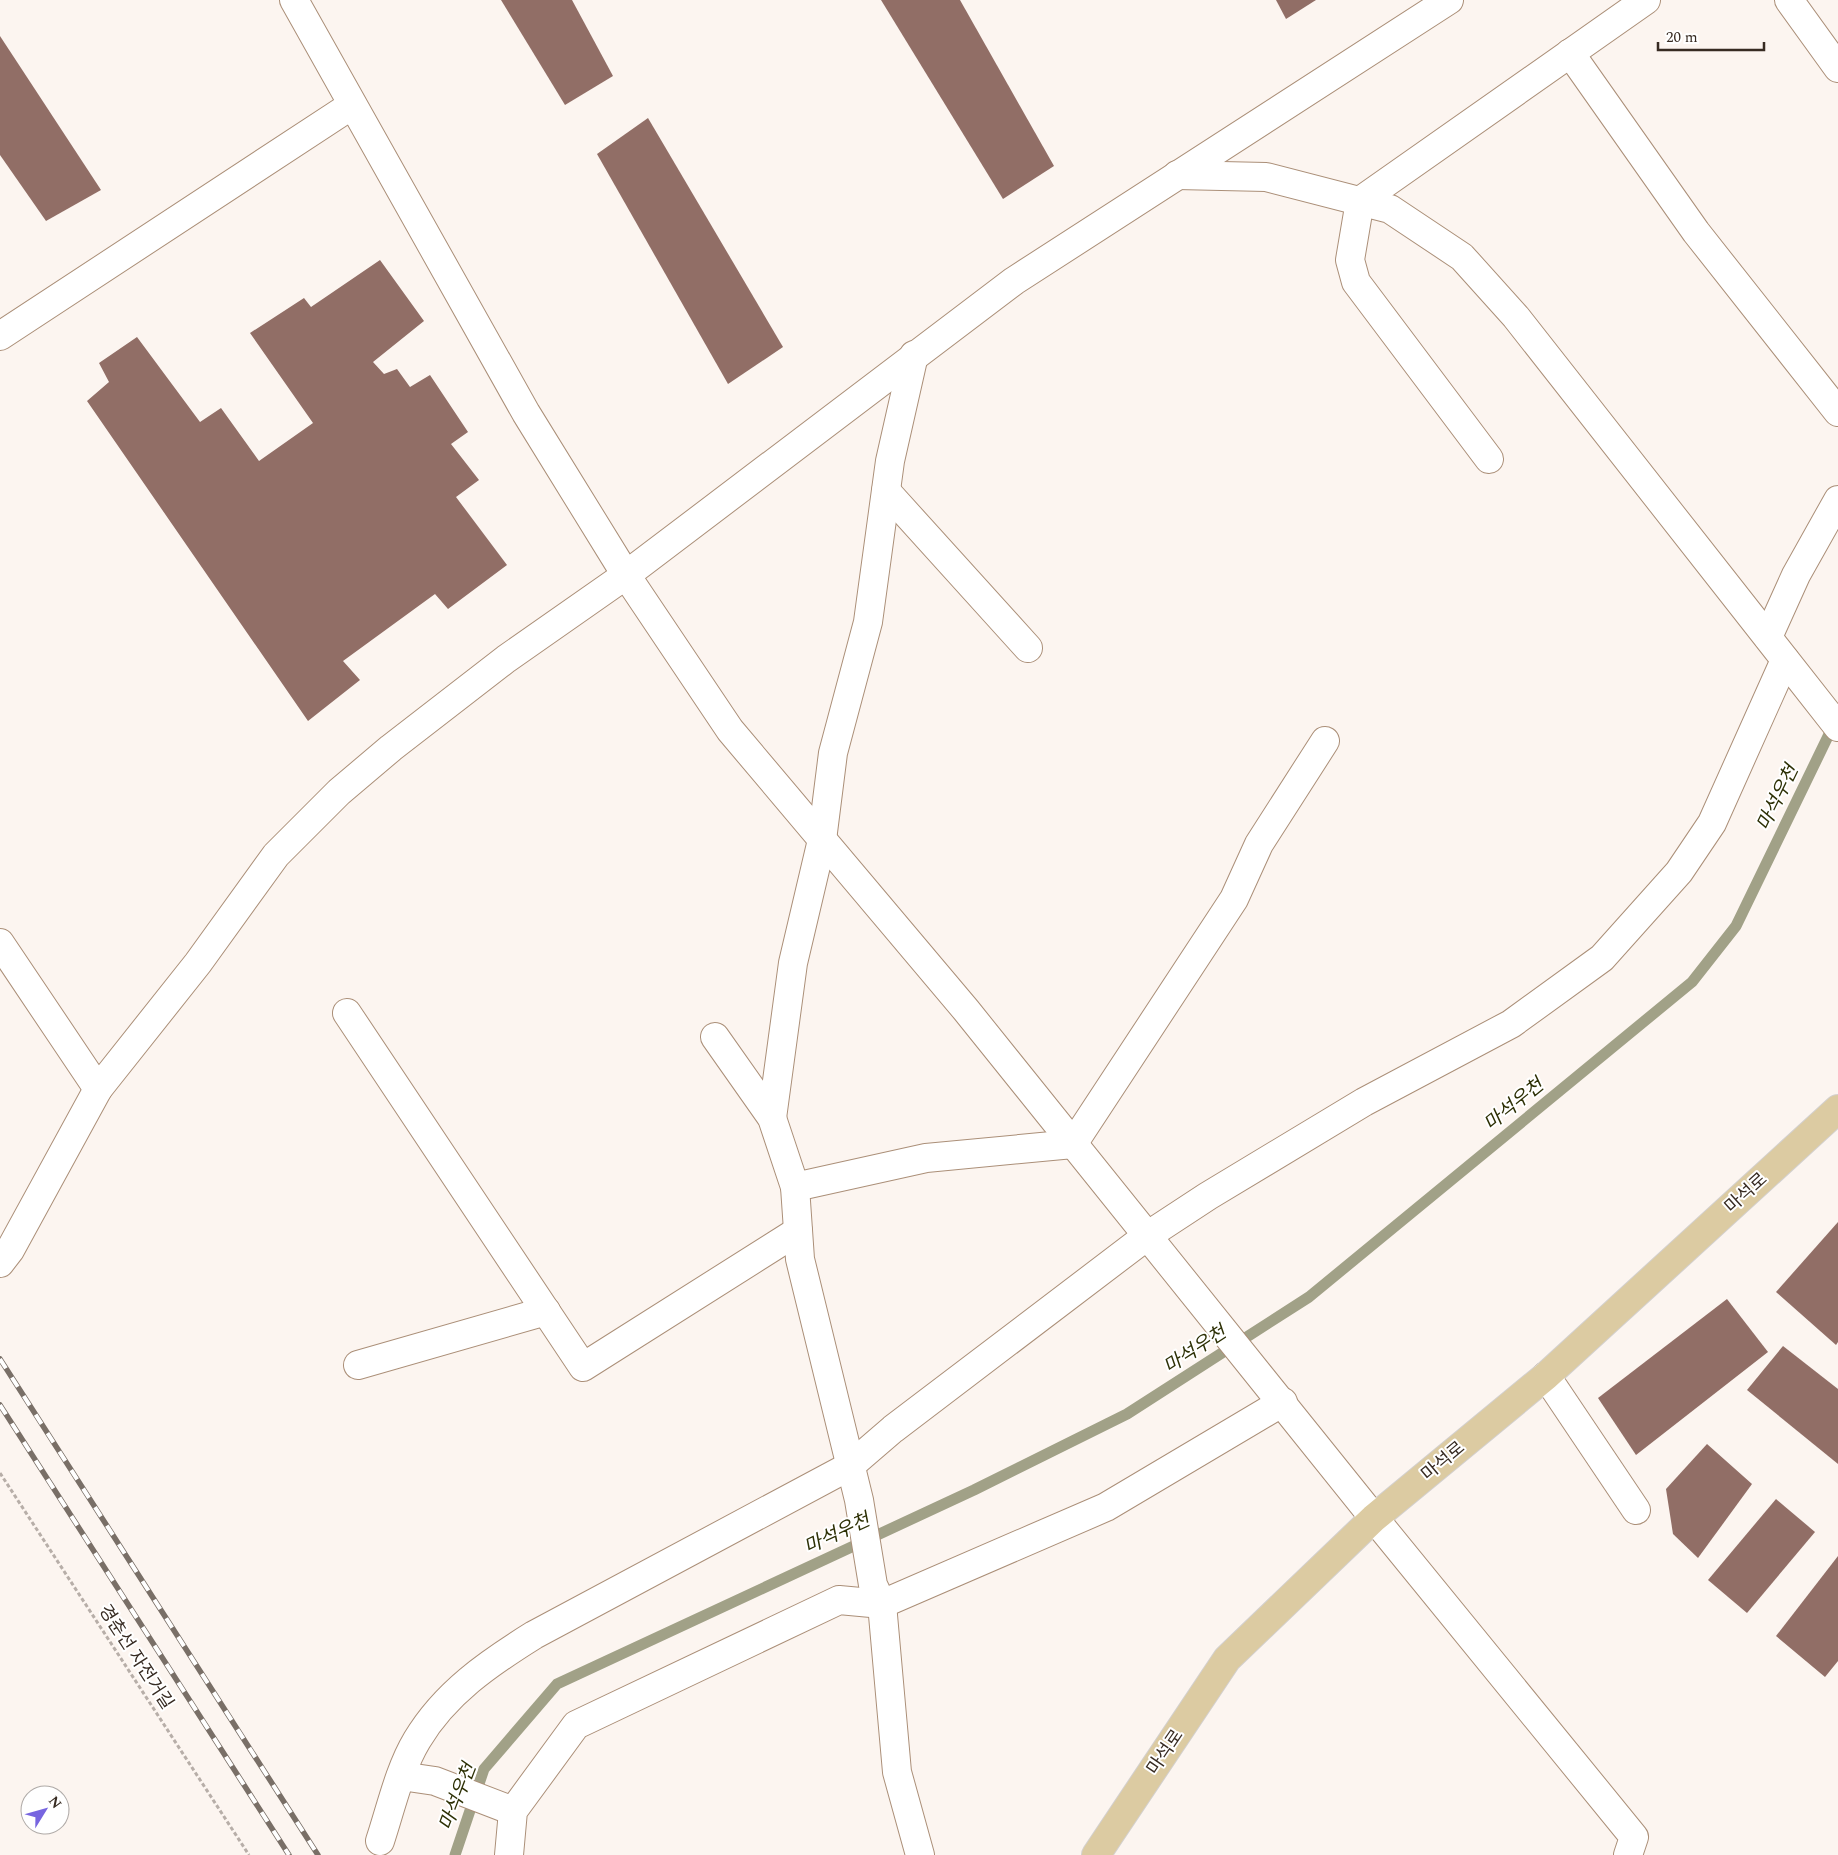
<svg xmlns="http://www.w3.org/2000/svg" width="1838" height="1855" viewBox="0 0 1838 1855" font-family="Spectral,'Noto Sans KR',serif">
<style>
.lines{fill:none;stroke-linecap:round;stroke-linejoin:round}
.stream{stroke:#a1a187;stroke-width:11}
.building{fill:#916e66}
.minor-casing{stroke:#ab8f78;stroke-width:30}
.major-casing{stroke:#d3d0ce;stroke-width:30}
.path{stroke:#b7aea8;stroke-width:3;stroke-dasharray:4 2.5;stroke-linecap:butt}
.minor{stroke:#fff;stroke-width:28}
.major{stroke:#dccba2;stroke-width:28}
.rail-casing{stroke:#796f67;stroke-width:5.5}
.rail{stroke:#fff;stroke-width:4;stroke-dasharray:11;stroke-linecap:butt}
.labels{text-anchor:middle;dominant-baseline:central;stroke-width:4;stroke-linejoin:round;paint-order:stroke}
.street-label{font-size:18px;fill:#372b22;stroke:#fff}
.water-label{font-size:19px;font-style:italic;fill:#2d3005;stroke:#fff}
</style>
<rect width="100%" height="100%" fill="#fcf5f0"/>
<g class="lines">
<path class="stream" d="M455,1855L484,1769L557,1684L974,1490L1127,1414L1309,1297L1692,982L1736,926L1834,724"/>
</g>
<g class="building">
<path d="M501,0H572L613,76L565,105Z"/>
<path d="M881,0H960L1054,166L1003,199Z"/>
<path d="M1276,0H1316L1286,19Z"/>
<path d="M0,36L101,190L46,221L0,155Z"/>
<path d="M648,118L783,347L728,384L597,154Z"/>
<path d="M380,260L424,321L373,362L384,374L397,369L410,387L430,375L468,432L451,444L479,480L456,497L507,565L448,609L435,594L343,661L360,680L308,721L87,401L109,382L99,363L137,337L200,422L221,408L259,461L313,423L250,333L304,298L311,307Z"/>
<path d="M1838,1222V1342L1836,1345L1776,1292Z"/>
<path d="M1727,1299L1768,1352L1636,1455L1598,1398Z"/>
<path d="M1783,1346L1838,1389V1464L1747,1390Z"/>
<path d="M1707,1444L1752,1484L1698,1558L1673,1534L1666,1489Z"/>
<path d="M1776,1499L1815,1532L1747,1613L1708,1580Z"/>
<path d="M1838,1556V1661L1825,1677L1776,1636Z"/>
</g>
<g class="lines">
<defs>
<g id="minor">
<path d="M294,0L526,413L626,575L730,730L966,1010L1374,1518L1634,1837L1628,1855"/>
<path d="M1789,0L1838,68"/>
<path d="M1570,53L1696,232L1838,412"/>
<path d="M1177,175L1266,177L1390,209L1462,257L1516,317L1838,727"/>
<path d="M0,336L352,105"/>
<path d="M1489,459L1356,282L1350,260L1360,201L1646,0"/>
<path d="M886,491L1028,648"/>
<path d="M1768,637L1796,575L1838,500"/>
<path d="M0,943L98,1089"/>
<path d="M347,1013L583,1367L798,1231"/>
<path d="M715,1037L772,1118L795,1187L800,1259L859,1500L873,1585L882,1604L897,1772L920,1855"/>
<path d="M772,1118L793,963L822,840L833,753L868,622L890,461L914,355"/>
<path d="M795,1187L926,1158L1073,1144L1234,899L1259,844L1325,741"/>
<path d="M0,1263L10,1250L98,1089L198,963L276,855L339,792L391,748L506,659L626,575L1014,281L1449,0"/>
<path d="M358,1365L546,1311"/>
<path d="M1546,1376L1636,1510"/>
<path d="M401,1776L435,1781L513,1811"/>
<path d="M380,1841C391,1808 399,1770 417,1740C445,1693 489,1663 534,1635L850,1466L893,1429L1147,1236L1208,1196L1364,1102L1511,1024L1602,958L1679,872L1712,823L1785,660"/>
<path d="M509,1855L513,1811L576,1725L839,1600L882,1604L1106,1507L1283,1402"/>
</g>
<path id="major" d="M1096,1855L1227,1659L1374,1518L1546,1376L1838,1109"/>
</defs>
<use href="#minor" class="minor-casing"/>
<use href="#major" class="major-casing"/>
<path class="path" d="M0,1473L249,1855"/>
<use href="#minor" class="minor"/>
<use href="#major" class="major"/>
<defs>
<g id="rail">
<path d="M0,1359L318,1855"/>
<path d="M0,1405L289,1855"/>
</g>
</defs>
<use href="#rail" class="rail-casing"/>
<use href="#rail" class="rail"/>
</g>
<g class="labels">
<g class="street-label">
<text transform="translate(1746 1193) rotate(-42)">마석로</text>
<text transform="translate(1443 1461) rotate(-40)">마석로</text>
<text transform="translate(136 1657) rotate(57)">경춘선 자전거길</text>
<text transform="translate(1165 1752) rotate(-56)">마석로</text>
</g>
<g class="water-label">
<text transform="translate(1778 798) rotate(-64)">마석우천</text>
<text transform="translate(1514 1105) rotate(-39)">마석우천</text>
<text transform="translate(1195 1350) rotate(-33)">마석우천</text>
<text transform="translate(837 1534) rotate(-25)">마석우천</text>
<text transform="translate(458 1797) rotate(-69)">마석우천</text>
</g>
</g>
<g transform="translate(45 1810) rotate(53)"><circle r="24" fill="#ffffff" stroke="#afaaa7"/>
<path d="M0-4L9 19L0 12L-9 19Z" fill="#7765e0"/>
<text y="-8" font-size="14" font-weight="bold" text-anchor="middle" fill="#372b22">N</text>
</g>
<path d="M1658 42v8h106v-8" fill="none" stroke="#372b22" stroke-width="2.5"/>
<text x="1666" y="42" font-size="15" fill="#372b22" stroke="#ffffff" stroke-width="4" paint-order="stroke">20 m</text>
</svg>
